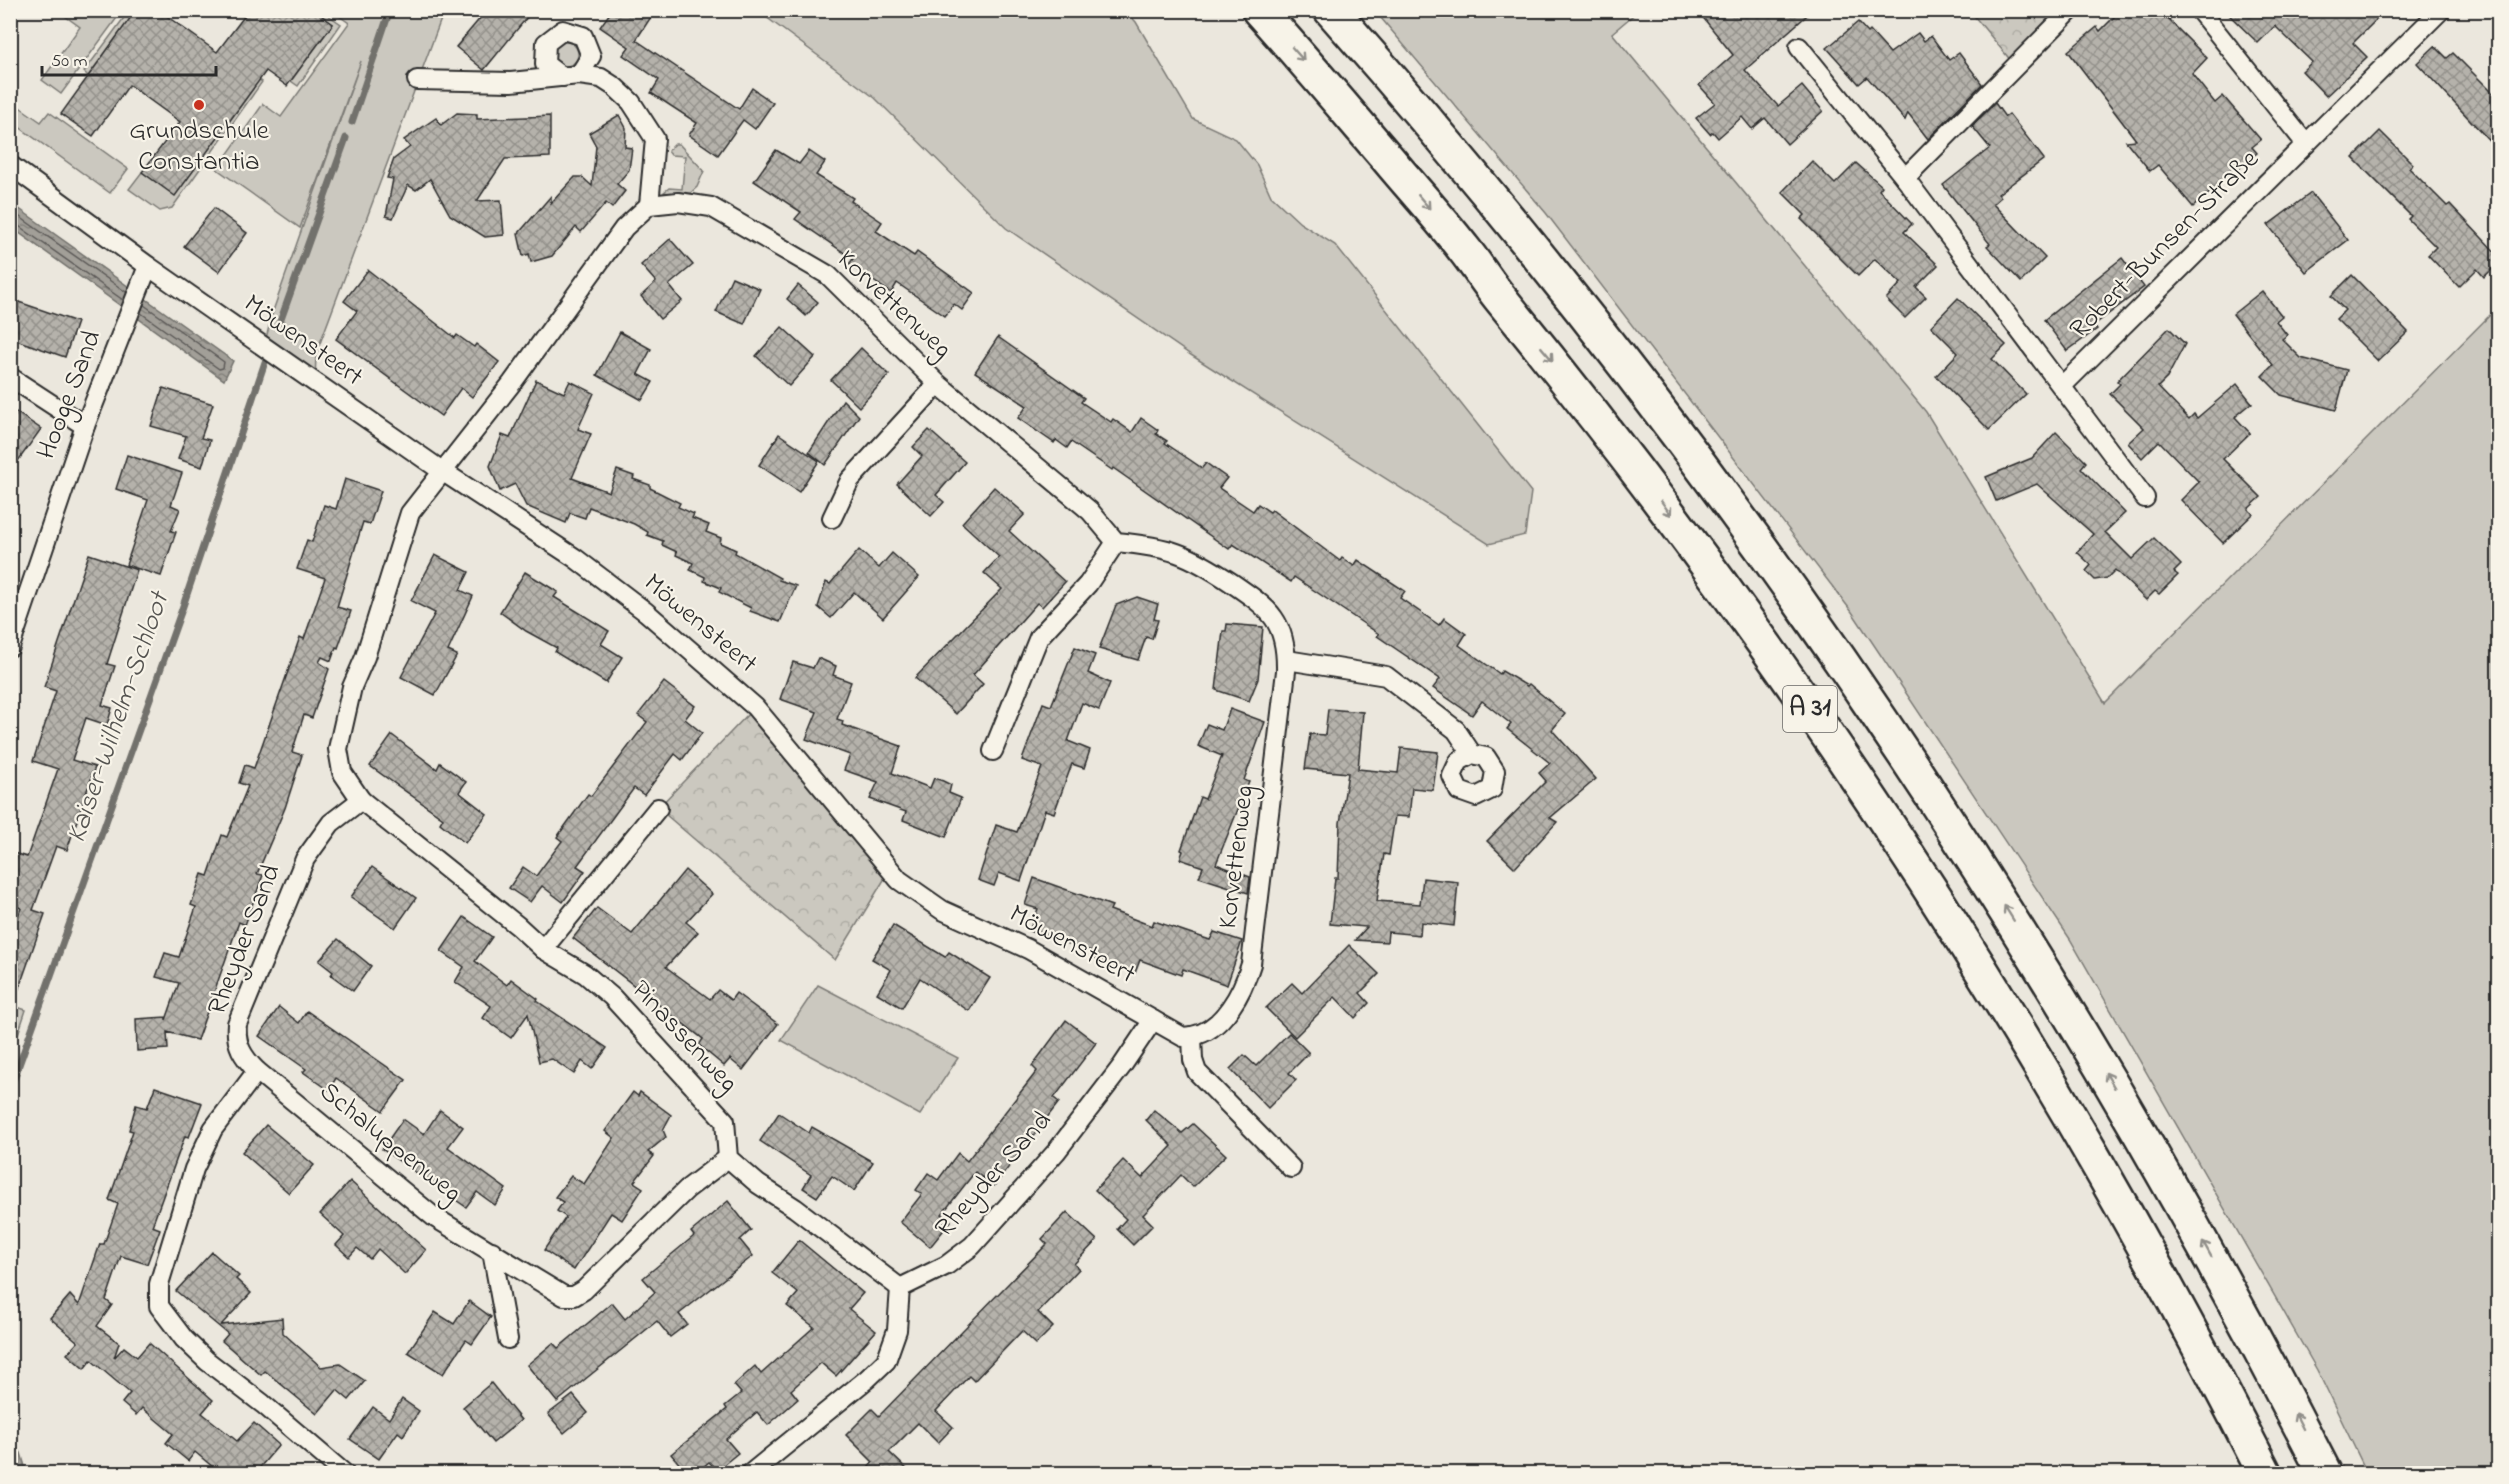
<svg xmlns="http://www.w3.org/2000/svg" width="2509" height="1484" viewBox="0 0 2509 1484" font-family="'Indie Flower',sans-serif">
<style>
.grass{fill:#cbc8bf;stroke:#7b7a75;stroke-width:1.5}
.park{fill:url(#park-crowns);stroke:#7b7a75;stroke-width:1.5}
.water{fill:url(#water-ripples);stroke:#72716c;stroke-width:1.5}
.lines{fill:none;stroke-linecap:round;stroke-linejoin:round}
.shore{stroke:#5b5957;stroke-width:1.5}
.stream{stroke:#72716c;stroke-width:7}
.building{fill:url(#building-cross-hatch);stroke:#2b2b2b;stroke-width:1.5}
.minor-casing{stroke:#2b2b2b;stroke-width:22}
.motorway-casing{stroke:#2b2b2b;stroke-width:38}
.minor{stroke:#f7f3e8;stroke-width:18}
.motorway{stroke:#f7f3e8;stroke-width:33}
.oneway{stroke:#918f8a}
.poi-dot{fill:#c8321e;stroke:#f7f3e8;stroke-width:2}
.labels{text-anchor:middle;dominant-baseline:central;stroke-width:4.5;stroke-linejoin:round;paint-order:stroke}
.shield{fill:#f7f3e8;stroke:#686764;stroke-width:1.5}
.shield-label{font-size:26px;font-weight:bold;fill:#2b2b2b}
.poi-label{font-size:27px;fill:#2b2b2b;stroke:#f7f3e8}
.street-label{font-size:27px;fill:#2b2b2b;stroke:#f7f3e8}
.water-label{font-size:28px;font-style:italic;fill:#555451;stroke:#f7f3e8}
</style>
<defs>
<pattern id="park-crowns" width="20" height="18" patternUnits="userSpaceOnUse" patternTransform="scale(1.5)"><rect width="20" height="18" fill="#cbc8bf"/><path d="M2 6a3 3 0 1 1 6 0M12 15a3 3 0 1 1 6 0" fill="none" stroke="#aeaca4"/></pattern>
<pattern id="water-ripples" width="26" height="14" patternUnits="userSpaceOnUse" patternTransform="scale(1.5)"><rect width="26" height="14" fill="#a29f98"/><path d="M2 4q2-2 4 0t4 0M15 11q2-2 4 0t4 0" fill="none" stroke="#84827c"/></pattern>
<pattern id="building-cross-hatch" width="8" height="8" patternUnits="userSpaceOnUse" patternTransform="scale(1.5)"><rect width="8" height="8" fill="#b5b2ab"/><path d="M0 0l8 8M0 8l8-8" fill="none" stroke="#93918b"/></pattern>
</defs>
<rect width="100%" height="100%" fill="#ebe7dd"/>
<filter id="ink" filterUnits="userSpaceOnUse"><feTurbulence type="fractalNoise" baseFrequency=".0167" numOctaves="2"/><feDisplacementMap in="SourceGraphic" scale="12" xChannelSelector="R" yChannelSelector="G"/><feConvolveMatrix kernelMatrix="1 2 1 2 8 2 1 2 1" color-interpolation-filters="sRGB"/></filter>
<g filter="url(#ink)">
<g class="grass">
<path d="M58,11H122L61,94L42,80L80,27Z"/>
<path d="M129,11H136L88,76L84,72Z"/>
<path d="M314,11H322L341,24L298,86L291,81L333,24Z"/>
<path d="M332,11H444L316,354L315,382L264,346L273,311L361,61L300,228L217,169L263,104L281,117L349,23Z"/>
<path d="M758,11H1126L1136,22L1193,119L1236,139L1257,165L1271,196L1300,223L1335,245L1531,492L1525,535L1489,544L1191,355L1006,228L875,98Z"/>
<path d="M1375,11H1638L1612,33L1926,412L2105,703L2498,307V1473H2367L2317,1370L2070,939L1852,612L1546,213Z"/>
<circle cx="566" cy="54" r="12"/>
<path d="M256,77L262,82L172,208L160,211L129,189L142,172L175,195Z"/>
<path d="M11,101L41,122L49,112L128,169L110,193L11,121Z"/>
<path d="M675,144H679L704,171L697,187L686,197L664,192L669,188L682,189L685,156L671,155L668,151Z"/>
<path d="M818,985L958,1058L920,1115L781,1040Z"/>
<path d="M11,1005L26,1010L11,1055Z"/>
</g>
<g class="park">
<path d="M1970,11H2071L2017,68Z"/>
<path d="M755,707L890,870L835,960L658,808Z"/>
</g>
<g class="water">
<path d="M11,203L233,361L224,380L11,227Z"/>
<path d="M10,1438L21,1453L27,1473H11Z"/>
</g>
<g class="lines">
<g class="shore">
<path d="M10,210L126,292"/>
<path d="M10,223L16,224L123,300"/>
<path d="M141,313L219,369L223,368L224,362L144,305"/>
</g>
<g class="stream">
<path d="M352,122L390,10"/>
<path d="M280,322L346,138"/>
<path d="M10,1090L181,612L266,359"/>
</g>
</g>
<g class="building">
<path d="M136,10H158L217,52L249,10H314L333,24L287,86L266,71L175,196L142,172L180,122L129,85L93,136L61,114Z"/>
<path d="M487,10H533L484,70L456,47Z"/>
<path d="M612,10H642L651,17L636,40L739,109L752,88L773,103L755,129L743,120L718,155L689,135L697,123L651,93L659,80L623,55L629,47L600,27Z"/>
<path d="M1697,10H1813L1745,70L1778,106L1802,86L1823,111L1787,144L1765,118L1752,129L1742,117L1718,138L1713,132L1710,134L1696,118L1715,103L1699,85L1733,55Z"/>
<path d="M2121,10H2159L2207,58L2192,74L2215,103L2223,96L2261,140L2252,147L2257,153L2193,207L2158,165L2150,171L2126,141L2136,140L2068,51L2097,27L2100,31Z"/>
<path d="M2224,10H2386L2353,43L2367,57L2326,96L2302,71L2312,62L2275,26L2258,43Z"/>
<path d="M1858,22L1868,33L1870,31L1890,53L1918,33L1924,41L1931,36L1949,60L1959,53L1982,84L1928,139L1908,113L1905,120L1867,77L1859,84L1827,48Z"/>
<path d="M2435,46L2447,58L2453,53L2499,99V151L2417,63Z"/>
<path d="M1995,103L2005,117L2009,114L2044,159L1998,194L2001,197L1993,204L2045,258L2021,282L1987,246L1990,244L1943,185L1990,148L1972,126Z"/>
<path d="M457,113L477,114V119L550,116V157L505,159L477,201L501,200L504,235L485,237L450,215L430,179L416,190L408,185L393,218L386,216L393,179L387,178L394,159L410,147L404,140L436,118L441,125Z"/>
<path d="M619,115L626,128L625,147L632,148L629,170L617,184L625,191L612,208L606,203L581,232L576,227L552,256L531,262L529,254L523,256L518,234L551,196V203L575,177H582L592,186L596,146L589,133Z"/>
<path d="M2380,131L2413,164L2409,168L2447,206L2450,204L2499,256V263L2484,277L2477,269L2459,287L2428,255L2436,247L2408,219L2411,216L2353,158Z"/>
<path d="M776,150L799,164L809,151L825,162L816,175L853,198L851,201L882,222L876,231L914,256L917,252L974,293L962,310L954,304L945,316L897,283L891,293L849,264L853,259L795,219L801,212L754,181Z"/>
<path d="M1812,161L1835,184L1856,163L1882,186L1879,190L1912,224L1904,232L1938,265L1916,287L1926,297L1905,318L1886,299L1901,283L1875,259L1858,276L1801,219L1805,215L1782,192Z"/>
<path d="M2311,193L2348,240L2306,272L2268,225Z"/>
<path d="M214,208L247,233L219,272L184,246Z"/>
<path d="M670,239L693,265L669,285L682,301L660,319L641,296L656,282L641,265Z"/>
<path d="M2122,258L2144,287L2094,325L2097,329L2067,351L2044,320Z"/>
<path d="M368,270L455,338L457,335L474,347L476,344L499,362L472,397L461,388L441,416L336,339L357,311L344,301Z"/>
<path d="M2352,275L2408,332L2378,361L2336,319L2345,310L2331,296Z"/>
<path d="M732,277L760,289L744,324L716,312Z"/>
<path d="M798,285L818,302L806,316L787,299Z"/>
<path d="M2262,291L2282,316L2276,321L2287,335L2282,339L2301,358L2347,370L2336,410L2281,395L2262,376L2273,365L2233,314Z"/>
<path d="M1958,298L2006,345L1992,359L2026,394L1989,430L1936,376L1958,353L1931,326Z"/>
<path d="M10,299L77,322L65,357L10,338Z"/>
<path d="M782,327L815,357L789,386L756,356Z"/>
<path d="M2169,328L2185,344L2167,378L2158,387L2189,419L2194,414L2197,418L2237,384L2252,403L2235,417L2250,433L2223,459L2261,497L2248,509L2253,514L2223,543L2181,500L2199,482L2159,441L2142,458L2128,443L2144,428L2110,394L2120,384L2117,381Z"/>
<path d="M620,332L651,349L638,374L653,382L642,400L597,375Z"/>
<path d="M998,337L1084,398L1081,402L1111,422L1113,419L1132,432L1141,418L1158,430L1156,434L1167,441L1165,443L1202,468L1206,463L1227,478L1219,488L1253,511L1258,504L1270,512L1272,510L1340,561L1342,558L1354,566L1358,560L1405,591L1400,598L1439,625L1444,618L1466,634L1459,645L1500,674L1502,671L1527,686L1529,684L1565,714L1552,730L1596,779L1550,818L1557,822L1515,868L1487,841L1546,781L1539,773L1550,763L1507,729L1511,724L1482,701L1472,715L1433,688L1440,679L1377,636L1379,634L1294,577L1291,582L1233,544L1229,549L1113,468L1112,470L1071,442L1067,448L1056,440L1054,443L1018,418L1027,406L975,372Z"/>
<path d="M861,348L889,375L859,407L831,380Z"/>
<path d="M536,380L564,393L570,381L594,393L578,429L591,434L572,478L609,492L617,470L634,476L633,479L650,485V488L680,503L678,507L694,514L692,518L709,525L706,532L721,538L720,543L736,550L735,553L780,578L779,580L796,586L780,622L750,611L751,608L719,592L721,588L704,581L705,577L690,570L693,563L676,555L677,552L662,545L663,541L647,535L648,532L634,524L589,507L585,518L570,513L566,523L526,506L515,484L500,491L490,466L502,435L510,438Z"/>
<path d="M163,388L213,404L201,438L210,440L202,467L178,459L186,436L151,426Z"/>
<path d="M843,400L859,416L825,465L809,452Z"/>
<path d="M10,408L41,429L10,472Z"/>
<path d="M929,430L965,462L936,495L944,502L931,516L897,484L922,456L913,447Z"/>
<path d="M2056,432L2086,462L2081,468L2125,513L2105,532L2132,559L2154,538L2181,565L2174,572L2178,575L2159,594L2155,591L2146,600L2115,570L2107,578L2095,580L2086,571L2091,565L2077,552L2093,534L2037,484L1996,501L1986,477L2032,458Z"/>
<path d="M779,434L819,461L799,492L759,465Z"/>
<path d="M127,455L182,473L171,505L180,509L171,531L176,532L161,576L126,565L148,500L116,489Z"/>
<path d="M345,479L381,491L370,524L363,522L337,607L351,611L338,648L336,647L331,661L322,657L319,662L329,669L312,718L304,715L292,752L302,755L285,808L257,874L263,875L245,925L239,922L197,1040L167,1032L168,1049L137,1051L136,1019L166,1017V1020L179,983L156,977L165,953L179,957L196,907L191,905L202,874L208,876L222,835L227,837L248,786L239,783L245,765L254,768L300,637L304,639L325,578L297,569L307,540L312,542L324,505L336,509Z"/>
<path d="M994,487L1025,514L1009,531L1065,582L1042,607L1037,603L973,675L983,684L956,714L915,678L1002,589L984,573L999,557L962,523Z"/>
<path d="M859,550L879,568L892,553L919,577L883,618L854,592L831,618L818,607L826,582L830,584Z"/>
<path d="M89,554L137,570L107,664L115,666L102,705L112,708L107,725L86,718L72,760L95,767L67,850L56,846L33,910L45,914L12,1008L10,939L21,908L10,904V852L27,857L58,769L33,761L56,691L44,687Z"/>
<path d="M435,555L469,572L460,590L473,596L448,651L457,655L435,695L401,677L435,613L411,601Z"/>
<path d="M525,572L558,592L554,597L609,631L601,644L622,657L606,683L555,652L557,648L526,631L500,612Z"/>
<path d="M1137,597L1158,604L1154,619L1158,620L1152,639L1146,637L1138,660L1099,649L1116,605Z"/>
<path d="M1227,624L1263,627L1258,679L1249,701L1216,690L1223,631H1226Z"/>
<path d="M1075,647L1095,655L1088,673L1110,683L1099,710L1082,703L1068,741L1090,750L1084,768L1072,764L1054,813L1045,810L1021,881L999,873L994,886L978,880L996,825L1017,832L1042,767L1022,760L1043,703L1051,706Z"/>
<path d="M818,658L836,666L833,675L851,682L837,719L843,721L842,725L901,746L892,773L930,788L934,778L943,781L951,785L949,793L961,798L946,837L903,820L906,812L870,799L878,782L844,770L850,755L806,739L817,712L780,699L793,662L813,668Z"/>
<path d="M664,682L695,706L685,719L702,733L682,760L675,754L644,795L634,788L577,866L585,871L563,902L542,886L530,902L509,888L523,867L536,876L562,841L557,837L588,794L591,796L647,722L638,715Z"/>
<path d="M1230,709L1265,722L1244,780L1249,782L1216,864L1250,877L1248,893L1199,877L1203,867L1180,859L1183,851L1181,850L1200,797L1205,799L1222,756L1198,746L1207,724L1222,730Z"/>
<path d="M1328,709L1363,712L1358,769L1398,773L1401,748L1438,752L1433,790L1412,788L1409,817L1395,816L1389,855L1384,854L1377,901L1420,904L1423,878L1458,882L1454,926L1421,922L1420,935L1388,932L1387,942L1355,940L1367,927L1330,924L1335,878H1338L1340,823L1348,773L1305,769L1310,734L1325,735Z"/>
<path d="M392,735L437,769L440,763L466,782L459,792L487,814L465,843L440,823L443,818L370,766Z"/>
<path d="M372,867L416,898L395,928L351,897Z"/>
<path d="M685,870L712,894L686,922L698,932L666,967L710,999L718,990L731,1000L736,993L778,1024L743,1070L730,1059L724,1066L699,1045L703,1039L573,938L597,908L632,934Z"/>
<path d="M1034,878L1112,906L1110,910L1152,926L1154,921L1210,940L1214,932L1242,941L1227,985L1183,969L1181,975L1140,960L1135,973L1092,957L1094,952L1029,931L1038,909L1025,905Z"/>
<path d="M464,917L492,937L475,961L507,985L511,979L538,999L537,1001L607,1048L592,1069L582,1061L574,1074L552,1059L539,1062L528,1014L511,1038L483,1018L491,1006L455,982L464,967L441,951Z"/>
<path d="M893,925L945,957L949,952L990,978L969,1011L920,978L902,1008L877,993L891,970L872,959Z"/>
<path d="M338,939L371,966L353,991L331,975L333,972L319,961Z"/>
<path d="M1349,945L1379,974L1360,993L1369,1003L1355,1018L1335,997L1295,1037L1266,1008L1292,983L1302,993Z"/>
<path d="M279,1007L299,1023L307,1011L406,1080L383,1111L336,1078L329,1090L303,1072L306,1069L259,1036Z"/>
<path d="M1066,1020L1096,1043L1054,1098L1059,1102L994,1186L975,1172L942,1214L951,1221L930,1247L900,1222L922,1194L916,1190L928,1173L938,1180L958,1153L967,1161L1037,1071L1032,1066Z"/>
<path d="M1289,1033L1309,1053L1289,1073L1296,1080L1268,1108L1230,1069L1244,1055L1256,1066Z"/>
<path d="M155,1087L202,1103L189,1137L185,1136L152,1226L160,1229L147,1264L121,1256L106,1300L112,1305L97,1326L119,1343L114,1358L124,1347L137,1357L149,1343L213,1400L202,1413L237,1441L254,1423L279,1445L255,1473H220L195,1452L188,1461L166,1443L173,1434L142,1408L136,1415L122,1403L130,1393L91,1360L84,1369L67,1354L78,1342L50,1318L70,1295L79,1305L100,1244H104L118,1204L109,1200L133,1131L129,1130L136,1105L147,1108Z"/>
<path d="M633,1092L638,1096L640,1092L671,1115L663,1130L666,1137L648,1152L654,1156L634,1182L643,1188L622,1220L611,1213L574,1270L544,1250L566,1217L557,1211L563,1202L555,1197L571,1176L584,1184L614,1138L605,1131Z"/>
<path d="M440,1110L463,1127L448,1147L506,1189L495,1205L477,1192L466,1207L382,1149L403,1119L424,1134Z"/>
<path d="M1154,1110L1182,1133L1193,1124L1226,1155L1193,1187L1181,1175L1143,1215L1153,1225L1133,1245L1117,1229L1126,1219L1095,1190L1123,1160L1142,1178L1172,1146L1146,1120Z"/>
<path d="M779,1113L809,1133L812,1127L873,1162L854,1191L832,1176L817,1197L803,1188L811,1175L760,1141Z"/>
<path d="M266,1125L314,1165L289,1193L242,1152Z"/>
<path d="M350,1181L426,1250L405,1274L378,1249L370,1259L357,1248L349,1257L336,1245L344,1236L320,1214Z"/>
<path d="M728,1201L751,1230L740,1240L753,1256L679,1314L687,1324L670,1337L657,1321L557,1402L527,1365L553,1343L558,1348L612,1303L625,1319L655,1292L643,1278L694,1236L691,1232Z"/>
<path d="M1067,1212L1097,1240L1074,1264L1079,1269L1038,1312L1053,1327L1036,1344L1022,1331L974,1381L969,1376L936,1411L953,1427L938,1443L918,1423L889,1452L911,1473H864L873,1462L846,1435L872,1409L879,1416L1047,1244L1042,1239Z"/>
<path d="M799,1240L863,1293L849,1309L876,1331L836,1376L821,1363L791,1390L798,1399L768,1425L757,1412L726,1439L738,1453L717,1470L709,1462L696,1473H687L671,1454L727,1409L725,1406L741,1393L734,1385L755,1366L761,1374L814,1327L787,1306L798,1293L772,1273Z"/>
<path d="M212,1252L239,1276L236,1279L251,1293L221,1325L282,1318L283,1333L321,1367L340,1364L365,1381L349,1400L337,1390L317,1414L265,1371L261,1375L222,1341L228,1334L176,1291Z"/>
<path d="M469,1301L491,1317L472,1344L466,1340L443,1374L408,1352L435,1312L454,1324Z"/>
<path d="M491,1383L521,1420L493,1443L463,1407Z"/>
<path d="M573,1395L588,1413L564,1433L548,1414Z"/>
<path d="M402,1399L419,1411L403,1436L398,1432L379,1459L350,1439L373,1407L389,1419Z"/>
</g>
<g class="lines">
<defs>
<g id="minor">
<path d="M2199,10L2306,144"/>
<path d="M1799,47L1905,178L2071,10"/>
<path d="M562,77L545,64L546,43L563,30L583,36L591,56L579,75"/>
<path d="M417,80L511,82L579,75L601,78L615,87L631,102L655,139L649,205"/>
<path d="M10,165L148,266L442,471L575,558L646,612L755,707L899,880L942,910L1028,949L1183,1037L1192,1036L1193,1060L1197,1072L1291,1168"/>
<path d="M1905,178L2145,498"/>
<path d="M10,377L85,426"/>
<path d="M2063,385L2441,10"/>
<path d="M832,518L850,480L938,384"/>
<path d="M10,647L85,426L148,266"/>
<path d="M1287,660L1386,676L1456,730L1472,754L1486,757L1495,771L1492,789L1476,797L1459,791L1452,776L1459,761L1472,754"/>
<path d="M993,751L1039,637L1088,584L1116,542"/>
<path d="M361,800L518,926L543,949L585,974L612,997L725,1121L728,1158L758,1184L795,1208L900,1288"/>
<path d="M543,949L658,808"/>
<path d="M257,1071L434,1217L564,1296H574L584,1290L687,1189L728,1158"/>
<path d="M492,1251L508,1339"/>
<path d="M345,1474L263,1404L207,1361L184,1339L159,1306V1284L194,1169L213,1129L257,1071C243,1057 235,1045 237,1024L305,859L331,823L361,800L342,772L338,749L352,687L365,657L410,513L512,383L624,228L649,205L678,202L711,207L828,275L938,384L1090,511L1116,542C1170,547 1187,553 1232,583C1270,609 1287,621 1286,671L1251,964C1243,991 1223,1031 1192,1036"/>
<path d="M750,1474L867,1379L886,1361L897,1330L900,1288L947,1265L972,1246L1056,1152L1122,1066L1153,1020"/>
</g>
<g id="motorway">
<path d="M1259,10C1303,59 1345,109 1388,159C1413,189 1439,217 1463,248C1476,264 1487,282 1500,298C1796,660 2054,1057 2265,1474"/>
<path d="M1331,10C1724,454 2056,946 2325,1474"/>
</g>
</defs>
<use href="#minor" class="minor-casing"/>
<use href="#motorway" class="motorway-casing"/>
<use href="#minor" class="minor"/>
<use href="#motorway" class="motorway"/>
</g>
<defs><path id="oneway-shaft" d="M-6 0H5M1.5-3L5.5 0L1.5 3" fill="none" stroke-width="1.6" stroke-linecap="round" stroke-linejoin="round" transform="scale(1.5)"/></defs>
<g class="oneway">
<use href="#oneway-shaft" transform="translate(1298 54) rotate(48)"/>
<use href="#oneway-shaft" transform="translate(1424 202) rotate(50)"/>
<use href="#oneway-shaft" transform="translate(1547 354) rotate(50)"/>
<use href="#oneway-shaft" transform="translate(1666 508) rotate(55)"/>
<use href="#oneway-shaft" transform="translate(2009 913) rotate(-122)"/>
<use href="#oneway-shaft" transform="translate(2110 1080) rotate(-120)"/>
<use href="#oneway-shaft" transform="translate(2207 1249) rotate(-119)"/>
<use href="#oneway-shaft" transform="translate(2299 1421) rotate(-117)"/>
</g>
</g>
<circle class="poi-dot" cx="199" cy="105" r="6"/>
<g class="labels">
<rect class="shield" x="1783" y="686" width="54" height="46" rx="4.5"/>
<g class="shield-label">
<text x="1810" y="709">A 31</text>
</g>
<g class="poi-label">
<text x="199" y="131">Grundschule<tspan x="199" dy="31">Constantia</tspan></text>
</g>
<g class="street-label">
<text transform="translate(2165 245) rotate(-45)">Robert-Bunsen-Straße</text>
<text transform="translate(894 305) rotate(43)">Korvettenweg</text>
<text transform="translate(303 341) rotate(35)">Möwensteert</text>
<text transform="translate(70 395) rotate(-69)">Hooge Sand</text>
<text transform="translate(700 624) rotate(40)">Möwensteert</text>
<text transform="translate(1237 857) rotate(-83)">Korvettenweg</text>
<text transform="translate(245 940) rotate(-69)">Rheyder Sand</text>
<text transform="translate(1072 945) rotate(28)">Möwensteert</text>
<text transform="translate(684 1037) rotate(47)">Pinassenweg</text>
<text transform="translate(390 1143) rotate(39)">Schaluppenweg</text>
<text transform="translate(994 1175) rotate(-48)">Rheyder Sand</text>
</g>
<g class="water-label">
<text transform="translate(119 718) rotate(-71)">Kaiser-Wilhelm-Schloot</text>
</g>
</g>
<rect width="2509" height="1484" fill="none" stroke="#f7f3e8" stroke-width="36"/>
<rect x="18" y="18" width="2473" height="1448" fill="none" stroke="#2b2b2b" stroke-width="2" filter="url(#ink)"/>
<path d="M42 66v9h174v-9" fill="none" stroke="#2b2b2b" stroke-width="3"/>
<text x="51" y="66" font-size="18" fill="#2b2b2b" stroke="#f7f3e8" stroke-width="4.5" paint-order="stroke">50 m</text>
</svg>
